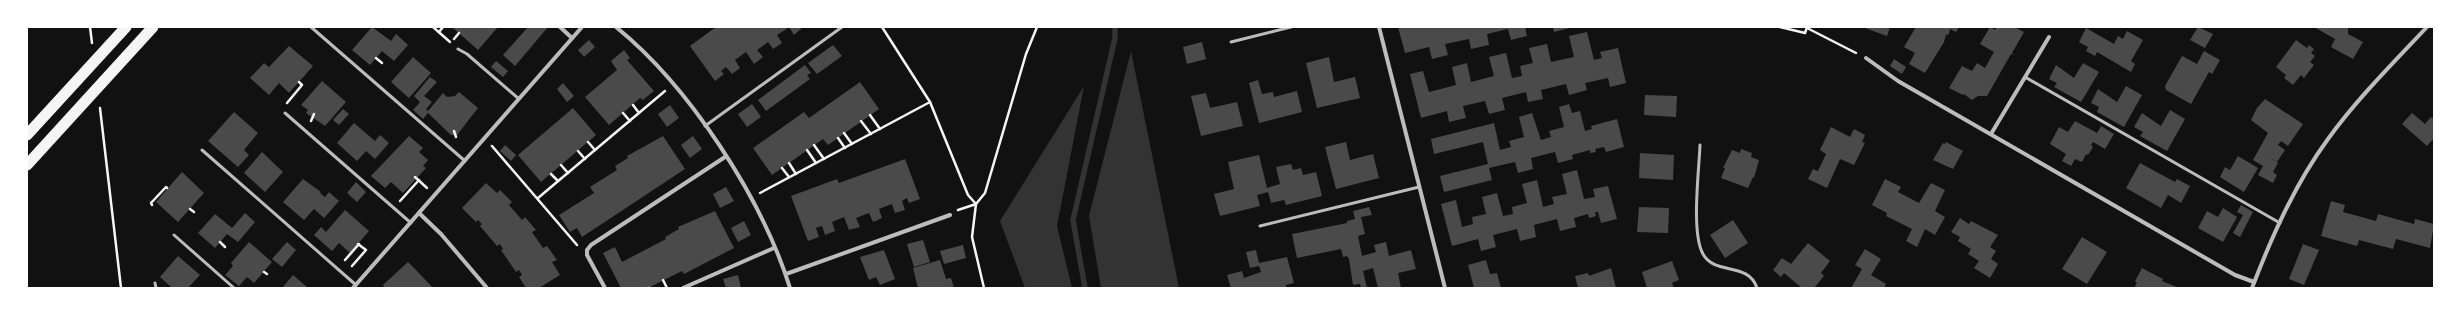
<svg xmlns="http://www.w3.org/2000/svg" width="2461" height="315" viewBox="0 0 2461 315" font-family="'Alegreya Sans',sans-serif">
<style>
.water{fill:#333}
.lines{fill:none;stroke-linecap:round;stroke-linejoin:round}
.stream{stroke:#333;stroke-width:5.5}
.building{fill:#4a4a4a}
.path{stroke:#f5f5f5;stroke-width:2.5}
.service{stroke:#bcbcbc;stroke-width:3}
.minor{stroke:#bcbcbc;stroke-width:4}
.trunk{stroke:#f5f5f5;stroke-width:11}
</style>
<rect width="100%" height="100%" fill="#111"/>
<g class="water">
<path d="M1131,51L1179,288H1101L1089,216Z"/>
<path d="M1084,86L1057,226L1072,288H1025L1000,221Z"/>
</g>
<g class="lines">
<path class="stream" d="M1085,288L1073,220L1115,38V27"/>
</g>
<g class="building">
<path d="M372,27L391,41L396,34L408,45L394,61L382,51L370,65L352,50Z"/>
<path d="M452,27H498L478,50Z"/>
<path d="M528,27H548L515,66L503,55Z"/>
<path d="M716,27H801L802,28L794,35L789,27L785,30L777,35L782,43L773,49L768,42L764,45L757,50L763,57L754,64L746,52L735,60L740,68L732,74L726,67L721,71L724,74L715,81L690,46Z"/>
<path d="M1398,27H1525L1527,36L1511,40L1508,29L1487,34L1489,45L1471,49L1469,39L1445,44L1448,55L1432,59L1429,47L1405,53Z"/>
<path d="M1553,27H1570V28L1554,32Z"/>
<path d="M1862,27H1890L1887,36Z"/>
<path d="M1916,27H1959L1956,32L1950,29L1949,34L1946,35L1944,42L1925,73L1909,64L1915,53L1904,47Z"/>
<path d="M1990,27L1995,30L1997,27H2014L2024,32L2012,53L2014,55L2011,54L1987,96H1978L1972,100L1964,94L1963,95L1949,88L1962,66L1972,71L1977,63L1985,68L1994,52L1980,44Z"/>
<path d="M2198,27L2213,34L2205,48L2190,40Z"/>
<path d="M2314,27H2348V34L2363,42L2353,59L2331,47L2335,39Z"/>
<path d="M2086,28L2114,44L2118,36L2123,39L2127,31L2143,40L2131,61L2135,64L2131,72L2097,52L2095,56L2086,51L2088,47L2079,42Z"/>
<path d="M1587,32L1594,60L1602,58L1600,52L1618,48L1626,83L1610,87L1608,78L1585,83L1587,90L1569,95L1566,84L1541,90L1543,99L1528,102L1526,92L1502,98L1505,110L1489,114L1485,101L1463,106L1466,118L1449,122L1447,111L1421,118L1410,74L1423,71L1429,92L1456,85L1452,67L1467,63L1471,82L1494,76L1489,57L1506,53L1512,78L1522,76L1520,66L1533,63L1529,48L1547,44L1551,62L1574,57L1569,36Z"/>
<path d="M589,40L595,47L584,57L578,50Z"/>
<path d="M2296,40L2307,48L2309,45L2314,49L2311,53L2315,56L2310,62L2314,65L2304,78L2301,75L2293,85L2284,78L2286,75L2276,67Z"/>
<path d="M1202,42L1206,59L1187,64L1183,47Z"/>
<path d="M833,45L842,56L817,74L808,63Z"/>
<path d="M289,46L313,66L289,93L279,83L269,95L250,78L264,63L269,67Z"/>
<path d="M624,50L630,58L627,60L654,91L643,100L640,98L609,125L585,97L617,70L611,61Z"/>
<path d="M2204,51L2220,60L2212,74L2209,72L2191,104L2166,90L2165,86L2182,56L2197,64Z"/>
<path d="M413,57L431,73L409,98L391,82Z"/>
<path d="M1329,57L1334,82L1355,77L1360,98L1317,108L1306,63Z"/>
<path d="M1894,59L1906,67L1902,74L1890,66Z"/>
<path d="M496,61L508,71L503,77L491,67Z"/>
<path d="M2083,63L2099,72L2081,102L2054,87L2057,83L2049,79L2056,65L2074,78Z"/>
<path d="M805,65L811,73L807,75L810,79L766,111L758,100Z"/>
<path d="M430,77L437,82L424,96L432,102L426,109L428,111L443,93L447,97L455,96L459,92L478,108L457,135H451L428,113L423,119L413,110L420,102L414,96Z"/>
<path d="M1258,80L1262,94L1273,92L1274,97L1297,91L1302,112L1259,123L1249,83Z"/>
<path d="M322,81L346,102L325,126L306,113L308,110L301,105Z"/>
<path d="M860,82L879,109L828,145L823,139L772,175L753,148L804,112L809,118Z"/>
<path d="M563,83L574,96L567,102L557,89Z"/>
<path d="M2126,86L2142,95L2124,127L2097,112L2099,107L2091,103L2098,89L2117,102Z"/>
<path d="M1206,93L1210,108L1237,102L1243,126L1201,136L1191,96Z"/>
<path d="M1645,95L1677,96L1676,117L1644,115Z"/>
<path d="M2265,99L2303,124L2288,146L2281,141L2278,145L2285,150L2277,162L2264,154L2278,163L2273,172L2277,175L2273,183L2258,175L2263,166L2253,160L2268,133L2251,120L2257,108Z"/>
<path d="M752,104L761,117L747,127L738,114Z"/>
<path d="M1569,104L1572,113L1580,111L1585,131L1592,129L1591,126L1617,119L1624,147L1606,152L1604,147L1595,149L1596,152L1590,153V150L1572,155L1573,159L1558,163L1555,152L1531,158L1533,169L1518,173L1515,162L1489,168L1492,180L1444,192L1440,176L1488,164L1483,142L1434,154L1431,139L1494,123L1500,150L1511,147L1509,141L1524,137L1519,117L1532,113L1541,140L1551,137L1549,131L1564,127L1559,107Z"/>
<path d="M670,105L679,118L667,127L658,114Z"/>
<path d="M573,108L596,135L541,182L518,155Z"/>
<path d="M343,109L349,114L339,125L333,120Z"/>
<path d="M2170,110L2185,119L2167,151L2140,136L2143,132L2134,127L2142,113L2161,126Z"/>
<path d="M234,112L258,133L244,150L249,155L238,167L208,141Z"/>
<path d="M2412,113L2425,124L2431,117L2434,119V138L2427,146L2402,124Z"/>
<path d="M2075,121L2097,133L2101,126L2114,134L2105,149L2093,142L2091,145L2093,147L2088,155L2086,154L2082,162L2075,159L2071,166L2062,161L2066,154L2050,144L2059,127L2068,132Z"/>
<path d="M354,123L375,141L380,135L389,143L375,159L366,151L357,161L337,143Z"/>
<path d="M1831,127L1850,137L1854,129L1865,135L1862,142L1865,143L1854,165L1840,159L1827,188L1808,179L1813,169L1818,171L1826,154L1820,150Z"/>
<path d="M409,136L423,148L419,152L428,160L423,166L426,168L403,193L391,182L385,188L371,176Z"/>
<path d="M663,136L685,169L582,237L577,228L570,232L559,215L594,193L590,187L617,170L615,166L628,158L627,156Z"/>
<path d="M693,136L702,149L690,158L681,145Z"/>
<path d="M1346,142L1350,160L1373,154L1379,178L1336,189L1325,147Z"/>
<path d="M1946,142L1963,151L1953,169L1933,160L1943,143L1945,144Z"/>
<path d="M505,145L516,155L511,161L500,151Z"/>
<path d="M1741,149L1752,153L1751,157L1759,160L1754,178L1753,177L1748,188L1721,178L1725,168H1723L1732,150L1740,153Z"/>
<path d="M262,152L283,172L265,192L244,173Z"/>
<path d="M1640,153L1674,155L1673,180L1639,178Z"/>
<path d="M1259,155L1267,188L1280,184L1276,167L1291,164L1293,170L1301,168L1303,175L1316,172L1322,196L1286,205L1284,200L1271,203L1268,192L1257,195L1260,206L1220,216L1214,194L1234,189L1228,162Z"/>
<path d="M2238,156L2258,168L2244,192L2220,177L2225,167L2230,170Z"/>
<path d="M905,159L920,199L909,203L907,198L902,201L905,210L895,213L892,204L879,209L882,218L873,222L869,213L856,218L860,227L849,230L844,217L832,222L835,231L825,235L822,226L816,228L819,237L808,241L791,196L837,179L839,183Z"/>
<path d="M2140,163L2175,182L2177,179L2190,186L2181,203L2168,195L2161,208L2126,188Z"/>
<path d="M1577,170L1584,199L1595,197L1593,189L1608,186L1617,219L1601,223L1598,212H1595L1596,216L1589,218L1588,214L1574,218L1576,227L1560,231L1557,219L1534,225L1536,237L1520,241L1517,229L1493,235L1496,247L1481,251L1478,239L1452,246L1441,204L1456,200L1462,227L1473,224L1472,217L1486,214L1482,197L1497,193L1503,216L1513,214L1512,207L1527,203L1522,184L1537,180L1543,207L1554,204L1552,197L1567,194L1562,174Z"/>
<path d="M182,172L204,193L178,222L156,202Z"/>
<path d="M303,179L321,192L320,193L325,197L329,192L339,201L324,218L314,209L304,220L283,202Z"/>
<path d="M1885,179L1901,187L1898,192L1919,203L1931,183L1945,190L1935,211L1945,217L1935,235L1925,229L1917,247L1906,241L1912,229L1886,216L1887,213L1872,205Z"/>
<path d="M356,182L366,192L357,202L347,193Z"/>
<path d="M486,183L497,193L500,190L512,202L509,205L522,220L525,217L536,230L532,232L543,248L547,246L557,260L552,262L560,275L539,288H526L519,277L522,275L519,270L516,272L501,250L503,249L500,244L497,246L480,226L482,224L478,220L476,222L462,208Z"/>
<path d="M726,187L734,201L720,208L713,194Z"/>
<path d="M2331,201L2345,205L2343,212L2376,221L2378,214L2414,224L2415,219L2434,224L2430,248L2396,239L2393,249L2359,240L2357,246L2321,236Z"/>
<path d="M2241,205L2253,212L2240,237L2233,233L2243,215L2237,212Z"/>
<path d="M1369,207L1372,215L1361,217L1365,234L1358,236L1362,256L1376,252L1374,245L1386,242L1389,256L1411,250L1416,269L1398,273L1401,288H1378L1373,268L1363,271L1367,288H1361L1360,284L1353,285L1349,259L1347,256L1343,257L1341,249L1297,258L1292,234L1347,223V221L1355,219L1353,211Z"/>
<path d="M1639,207L1669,208L1668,233L1637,232Z"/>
<path d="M2223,208L2237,217L2223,242L2198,228L2207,211L2218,217Z"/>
<path d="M345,210L369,231L350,253L339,243L332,251L314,235L321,227L326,232Z"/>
<path d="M715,211L734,248L684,274L682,271L648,288H621L603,253L615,247L622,262L666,239L665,237L679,229L678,227Z"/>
<path d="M245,213L255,222L238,242L227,234L215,248L198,233L215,214L232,228Z"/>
<path d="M1960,218L1969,224L1971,221L1998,235L1990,247L1996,251L1991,259L1998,264L1990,278L1974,268L1979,261L1968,254L1971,249L1958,241L1960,237L1951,232Z"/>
<path d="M1733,220L1748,243L1725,258L1710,235Z"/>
<path d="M744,221L751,235L738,242L731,228Z"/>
<path d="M2082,237L2107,252L2087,284L2062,269Z"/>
<path d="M923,240L930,262L914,267L907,244Z"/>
<path d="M249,242L272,262L254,283L247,277L239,286L225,275L233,266L231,263Z"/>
<path d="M287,242L296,250L282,267L272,259Z"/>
<path d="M1808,243L1830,261L1821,273L1824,276L1814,288H1802L1784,273L1781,277L1773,270L1782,258L1791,264Z"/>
<path d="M2303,244L2319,250L2304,285L2289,279Z"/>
<path d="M963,245L966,258L944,264L940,251Z"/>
<path d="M1865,249L1881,259L1871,275L1886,284L1884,288H1851L1862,269L1855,265Z"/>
<path d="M884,250L895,279L880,285L876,277L869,280L860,257Z"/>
<path d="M1256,250L1259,263L1287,257L1294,283L1286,285V288H1231L1227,275L1242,271L1244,278L1261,272L1259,266L1250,268L1246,252Z"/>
<path d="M178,256L200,275L188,288H172L160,277Z"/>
<path d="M940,260L946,279L951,278L954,288H918L913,268Z"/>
<path d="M1486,260L1490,274L1497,273L1501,288H1474L1468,265Z"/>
<path d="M1672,261L1679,280L1672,283L1674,288H1647L1642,272Z"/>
<path d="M408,262L417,271L433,288H385L383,285Z"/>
<path d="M1611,268L1616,288H1578L1575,276L1588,273L1589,276Z"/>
<path d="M2142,268L2163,279L2162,281L2179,288H2134L2137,283L2135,281Z"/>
<path d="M293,275L308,288H282Z"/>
<path d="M738,275L741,288H726L723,279Z"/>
</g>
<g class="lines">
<g class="path">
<path d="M90,27L92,43"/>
<path d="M433,27L450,42"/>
<path d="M882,27L930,102L968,195L976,204L972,237L984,288"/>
<path d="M1780,27L1805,33L1807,27"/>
<path d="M1807,28L1856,53"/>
<path d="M439,32L443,27"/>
<path d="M454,39L459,33"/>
<path d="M376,58L382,63"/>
<path d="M287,103L302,85L299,82"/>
<path d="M633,105L639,113"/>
<path d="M100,108L121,288"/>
<path d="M623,113L630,121"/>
<path d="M870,115L880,129"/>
<path d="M311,121L314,114"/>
<path d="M861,121L871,134"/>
<path d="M454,131L456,137"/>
<path d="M844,133L852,144"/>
<path d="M838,138L845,148"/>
<path d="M588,142L595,150"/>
<path d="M814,145L824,159"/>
<path d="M492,146L577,245"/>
<path d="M807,150L816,163"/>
<path d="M578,151L585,159"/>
<path d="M789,163L796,174"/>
<path d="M561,165L568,173"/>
<path d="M782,168L789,177"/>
<path d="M551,174L558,181"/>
<path d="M415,177L427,188"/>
<path d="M760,193L930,102"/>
<path d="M538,198L665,91"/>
<path d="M400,201L419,180"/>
<path d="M152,205L151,203L166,187L167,188"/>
<path d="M190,209L194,212"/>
<path d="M958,210L976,204L985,193L1026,54L1037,27"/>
<path d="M220,242L225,247"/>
<path d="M345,260L359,244"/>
<path d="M352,266L366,250L358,244"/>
<path d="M264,272L267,274"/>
<path d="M663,280L667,288"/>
<path d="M648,288H649"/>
</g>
<g class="service">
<path d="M311,27L465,161"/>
<path d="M1231,42L1291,27"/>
<path d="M458,49L467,54L519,99"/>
<path d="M2025,77L2280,223"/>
<path d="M285,113L411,223"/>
<path d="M705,126L842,27"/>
<path d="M1700,145C1699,171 1691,233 1703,254C1715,276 1748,261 1757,288"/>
<path d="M202,150L356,285"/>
<path d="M1260,226L1419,187"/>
<path d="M174,235L234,288"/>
<path d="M155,283L156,288"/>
</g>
<g class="minor">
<path d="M560,27L572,38"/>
<path d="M616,27C689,86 762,198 790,288"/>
<path d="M1379,27L1445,288"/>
<path d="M1866,58L1898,81L2235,275L2254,282"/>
<path d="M1991,134L2049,37"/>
<path d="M419,213L441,234L487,288"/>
<path d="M786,274L950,215"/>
<path d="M353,288L582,27"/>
<path d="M605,288L587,255V250L591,245L725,157"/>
<path d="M683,288L774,248"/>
<path d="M2252,288C2272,236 2295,184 2328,139C2357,99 2393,63 2427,27"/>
</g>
<g class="trunk">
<path d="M27,135L126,27"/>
<path d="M27,165L153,27"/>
</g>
</g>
<rect width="2461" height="315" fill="none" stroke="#ffffff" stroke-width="56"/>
</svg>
